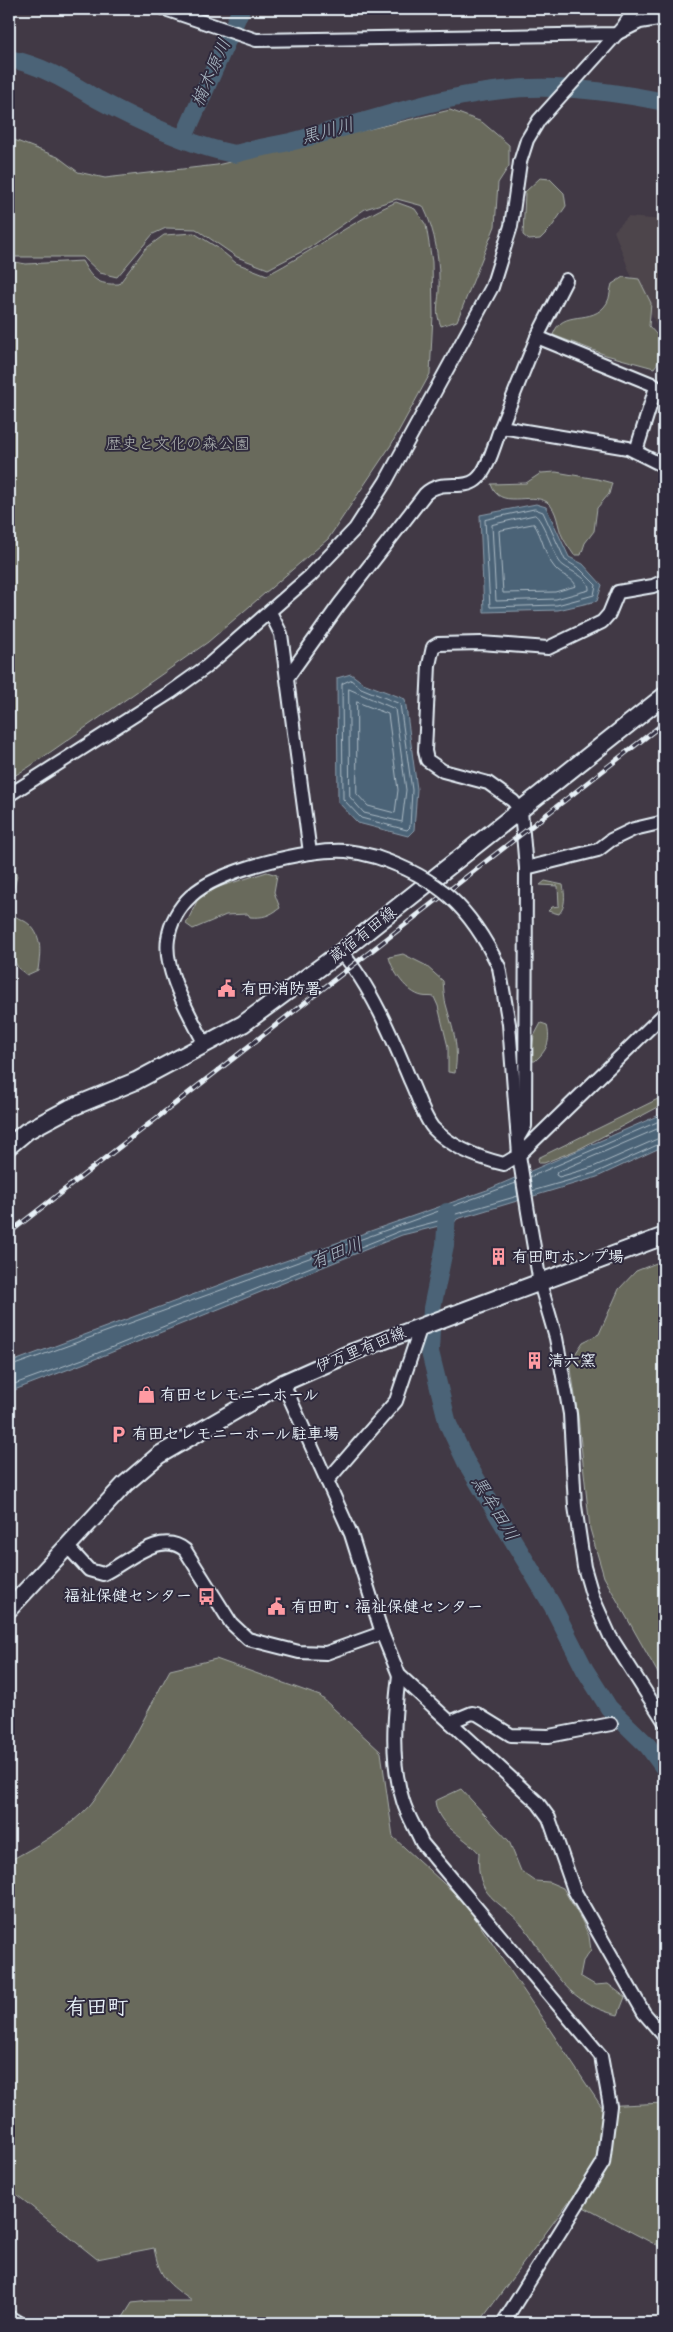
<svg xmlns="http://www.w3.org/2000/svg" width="673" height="2332" viewBox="0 0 673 2332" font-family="Kalam,'Klee One',sans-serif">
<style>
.built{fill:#4d444b}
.green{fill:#696a5c;stroke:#a8aeaa}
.water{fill:#4c6477;stroke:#8a9cab}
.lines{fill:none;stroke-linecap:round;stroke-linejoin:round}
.shore{stroke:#aab9c4;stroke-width:1}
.river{stroke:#4c6477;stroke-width:18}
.minor-casing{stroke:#e8f1f8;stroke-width:16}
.major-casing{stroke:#e8f1f8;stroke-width:20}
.minor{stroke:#2f2a3d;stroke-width:12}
.major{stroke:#2f2a3d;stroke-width:16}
.rail-casing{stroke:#e8f1f8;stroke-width:5}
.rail{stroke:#2f2a3d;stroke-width:3;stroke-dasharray:9;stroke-linecap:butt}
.minor-bridge-casing{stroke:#e8f1f8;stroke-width:16;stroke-linecap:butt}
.minor-bridge{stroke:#2f2a3d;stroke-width:12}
.labels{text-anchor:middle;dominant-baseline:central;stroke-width:4;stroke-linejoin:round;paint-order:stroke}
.park-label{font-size:16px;fill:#afb4b2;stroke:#2f2a3d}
.street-label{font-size:16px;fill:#e8f1f8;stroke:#2f2a3d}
.poi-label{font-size:16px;font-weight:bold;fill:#e8f1f8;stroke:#2f2a3d;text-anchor:start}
.water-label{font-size:18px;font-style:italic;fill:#aab9c4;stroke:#2f2a3d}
.district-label{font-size:21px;font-weight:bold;fill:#e8f1f8;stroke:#2f2a3d}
</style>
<rect width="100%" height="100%" fill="#413945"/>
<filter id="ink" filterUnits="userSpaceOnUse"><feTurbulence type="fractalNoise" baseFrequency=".02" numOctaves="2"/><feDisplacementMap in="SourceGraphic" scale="10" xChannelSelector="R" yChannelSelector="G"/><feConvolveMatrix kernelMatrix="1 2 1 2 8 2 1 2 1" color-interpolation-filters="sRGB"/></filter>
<g filter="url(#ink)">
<path class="built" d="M628,217L664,220V334L657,326L630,273L614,231Z"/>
<g class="green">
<path d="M450,110L482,122L509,145V166L498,183L495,226L457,321L441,326C435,312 438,306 439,291C440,262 436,232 423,206L397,199L365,209L309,248L268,269L237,257L196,229L166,228L153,234L117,277L100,273L83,257H9V138L58,157L78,172L105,178L217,165Z"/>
<path d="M540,178L550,179L564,193L566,206L551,228L540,239L529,240L523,235L525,192Z"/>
<path d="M396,202L415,209L426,225L432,262L433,315L430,374L391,445L328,539L208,642L29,767L9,779V261L26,264L82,261C92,279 97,285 119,284L145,249L164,235L194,233L218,248L236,263L267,275C311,252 351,222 396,202Z"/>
<path d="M623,277L639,279L651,303L649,326C665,344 669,348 654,368L606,355L553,335C562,307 592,327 607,303C610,298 610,290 612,284Z"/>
<path d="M556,472L597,479L612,483L609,494L597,508L594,531L585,543L581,555H574C570,549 566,544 563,538C557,527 558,510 547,502C530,491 499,511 491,484L526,483L541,473Z"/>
<path d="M9,860L17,876L9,908C16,921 21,917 30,925C43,938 40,954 38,970L27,975L18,968L9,949Z"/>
<path d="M267,872L277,875L274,892L280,908C269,916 263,918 250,917L248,914L226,915L193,929L186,924L198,899L209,890Z"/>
<path d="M545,881L563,885C565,895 566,906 559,914L548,911L552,907L559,906L558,886L540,885Z"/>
<path d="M403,954L425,965L443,981C444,990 444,1000 447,1008C454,1034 459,1045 455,1073L448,1072V1047L438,1006L434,997C430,996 426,997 422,996C407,993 392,971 389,957Z"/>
<path d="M541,1023L547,1025C551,1042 547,1050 535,1061H530L534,1036Z"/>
<path d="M664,1096V1104L579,1149L544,1163H539L538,1158Z"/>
<path d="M664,1260V1684L604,1577L590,1529L578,1416L570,1362L583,1342L599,1334L619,1289L636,1271Z"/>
<path d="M216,1659L320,1696L381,1752L393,1837L465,1903L601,2106L664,2103V2249L570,2200L479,2323H123L122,2319L132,2303L149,2301H192C167,2283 160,2279 154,2248L97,2259L12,2191L9,2179V1861C35,1847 71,1827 90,1805C122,1767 146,1713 170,1670Z"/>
<path d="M461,1789L509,1841L521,1871L535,1881L549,1882L563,1888L582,1921L589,1936L591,1950L583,1961L580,1976L595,1985L608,1984L625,1997L618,2015C587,2008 566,1991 549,1965C540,1953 534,1939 524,1927C499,1898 475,1899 479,1853C463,1834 438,1828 435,1801Z"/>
</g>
<g class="water">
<path d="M536,504L546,507L569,557L583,564L602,585L597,601L558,610L484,612L480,515Z"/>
<path d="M351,674L363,683L405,699L417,789L414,830L408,836L358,823L338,802L337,678Z"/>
<path d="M664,1113V1146L597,1177L457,1219L451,1227L443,1225L402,1235L85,1363L9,1392V1363L254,1272L487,1190Z"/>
</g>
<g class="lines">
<g class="shore">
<path d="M535,509L543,512L565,560L580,569L596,585L594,595L557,605L490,607L485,520Z"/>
<path d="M535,515C542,518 553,551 559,561C565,571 590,575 589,590L556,599L496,601L492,525Z"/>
<path d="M534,524C543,537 544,555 555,568C561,576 573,577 576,586L555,592L503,593L499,531Z"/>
<path d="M351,680L361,688L400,704L412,790L410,827L407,830L361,818L343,799L342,684Z"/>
<path d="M349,689L395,709L406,790L402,822L364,813L350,797Z"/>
<path d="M357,702L388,714L398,790L395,813L368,806L357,794Z"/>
<path d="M664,1126L557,1172L556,1175L559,1177L593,1167L664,1136"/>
<path d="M530,1177L664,1119"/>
<path d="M532,1191L595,1173L664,1142"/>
<path d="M9,1367L516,1183"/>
<path d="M9,1386L83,1359L400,1231L442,1220L448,1221L456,1214L518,1196"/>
</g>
<g class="river">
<path d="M9,59C43,65 70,83 99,100C136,120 193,147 235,154C258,147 282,145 305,138C368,122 429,99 494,91C549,83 610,91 664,102"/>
<path d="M184,137L241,9"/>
<path d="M447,1212L445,1245L432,1308L430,1352L448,1424L466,1462L552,1605L585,1670L609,1708L648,1746L664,1768"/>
</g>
<defs>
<g id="minor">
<path d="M165,9L256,40L616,34L640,22L664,18"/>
<path d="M566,280L537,337L501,427L628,448L664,466"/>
<path d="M537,337L652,384L664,393"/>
<path d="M636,451L656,387"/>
<path d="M270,612L281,634L310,853"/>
<path d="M287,678L339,605L425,494C441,478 462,491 476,480C488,471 495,442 501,427"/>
<path d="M9,795L171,692L206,667L310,576L355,529L386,481L492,287L511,226L520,162L527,140L539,120L623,27L635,9"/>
<path d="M526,868L598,850L611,840L634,829L664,822"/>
<path d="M341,952C370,984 393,1039 410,1080C417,1094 423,1116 433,1128C452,1148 479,1158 504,1164L519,1155L664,1014"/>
<path d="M499,967L509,1024L519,1155L528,1212L540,1283L556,1338L570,1414L575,1506L584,1567L593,1598L610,1636L664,1721"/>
<path d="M205,1045C191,1016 163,972 168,939C170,923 179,907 191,896C218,870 309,848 346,851C356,852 366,854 376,857"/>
<path d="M518,1138L525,1126L526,868L521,811L513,801L488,783L443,771L427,760L425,751L429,665L433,647L438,644L481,643L548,648L602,622L609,614L618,592L653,586L664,581"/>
<path d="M283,1383L351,1534L382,1633L399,1675L538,1803L549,1818L574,1890L644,2013L664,2036"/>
<path d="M327,1481L396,1401L421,1326"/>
<path d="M67,1546L89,1570L103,1574C127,1563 160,1529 185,1550L231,1623L248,1639L299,1652L326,1653L382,1633"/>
<path d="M399,1675C394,1717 390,1761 403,1801C407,1815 416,1829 422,1843L601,2056L610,2106L603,2163L503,2323"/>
<path d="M450,1722L472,1713L477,1714L511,1735L549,1736L611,1724"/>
<path d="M9,2317L19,2323"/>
</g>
<g id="major">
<path d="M9,1146L27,1131L70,1108L136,1081L243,1024L341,952L664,696"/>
<path d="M9,1609L125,1484L159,1455L283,1383L353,1352L664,1236"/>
</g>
</defs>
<use href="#minor" class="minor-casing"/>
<use href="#major" class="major-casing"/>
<use href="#minor" class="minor"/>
<use href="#major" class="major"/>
<defs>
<path id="rail" d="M9,1233L664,723"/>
</defs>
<use href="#rail" class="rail-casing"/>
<use href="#rail" class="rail"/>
<defs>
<path id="minor-bridge" d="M376,857C439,878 470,907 499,967"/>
</defs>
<use href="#minor-bridge" class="minor-bridge-casing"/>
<use href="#minor-bridge" class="minor-bridge"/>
</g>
</g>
<defs>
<symbol id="civic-bare" viewBox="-9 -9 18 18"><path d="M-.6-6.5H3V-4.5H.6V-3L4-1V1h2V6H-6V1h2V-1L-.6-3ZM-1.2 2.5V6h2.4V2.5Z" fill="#ff9aa2" stroke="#2f2a3d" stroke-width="2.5" paint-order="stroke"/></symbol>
<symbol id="building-bare" viewBox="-9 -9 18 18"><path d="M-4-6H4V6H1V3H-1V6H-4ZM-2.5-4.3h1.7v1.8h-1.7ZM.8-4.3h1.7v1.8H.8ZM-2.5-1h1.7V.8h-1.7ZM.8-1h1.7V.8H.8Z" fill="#ff9aa2" stroke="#2f2a3d" stroke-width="2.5" paint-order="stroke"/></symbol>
<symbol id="shop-bare" viewBox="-9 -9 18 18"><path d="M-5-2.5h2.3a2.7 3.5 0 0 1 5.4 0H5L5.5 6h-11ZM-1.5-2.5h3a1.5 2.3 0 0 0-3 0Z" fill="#ff9aa2" stroke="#2f2a3d" stroke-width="2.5" paint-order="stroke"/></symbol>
<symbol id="parking-bare" viewBox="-9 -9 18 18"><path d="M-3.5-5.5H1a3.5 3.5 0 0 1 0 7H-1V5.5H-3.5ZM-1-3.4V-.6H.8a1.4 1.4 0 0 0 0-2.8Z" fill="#ff9aa2" stroke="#2f2a3d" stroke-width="2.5" paint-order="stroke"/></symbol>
<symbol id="bus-bare" viewBox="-9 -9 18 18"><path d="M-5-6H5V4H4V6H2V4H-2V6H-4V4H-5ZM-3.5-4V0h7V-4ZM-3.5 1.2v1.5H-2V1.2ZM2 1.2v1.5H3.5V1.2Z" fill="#ff9aa2" stroke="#2f2a3d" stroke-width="2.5" paint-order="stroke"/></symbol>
</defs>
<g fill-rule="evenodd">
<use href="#civic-bare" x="214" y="976" width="25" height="25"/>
<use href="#building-bare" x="486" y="1244" width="25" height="25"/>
<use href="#building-bare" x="522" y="1348" width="25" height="25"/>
<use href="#shop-bare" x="134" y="1382" width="25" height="25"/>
<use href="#parking-bare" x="106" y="1422" width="25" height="25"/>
<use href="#bus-bare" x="194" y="1584" width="25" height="25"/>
<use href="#civic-bare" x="264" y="1594" width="25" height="25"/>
</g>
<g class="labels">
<g class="park-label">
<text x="178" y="444">歴史と文化の森公園</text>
</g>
<g class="street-label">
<text transform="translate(363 935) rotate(-38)">蔵宿有田線</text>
<text transform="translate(361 1350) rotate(-22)">伊万里有田線</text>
</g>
<g class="poi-label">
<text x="241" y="989">有田消防署</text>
<text x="512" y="1257">有田町ホンプ場</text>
<text x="548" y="1361">清六窯</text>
<text x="160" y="1395">有田セレモニーホール</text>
<text x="132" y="1434">有田セレモニーホール駐車場</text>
<text x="192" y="1596" text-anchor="end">福祉保健センター</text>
<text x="291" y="1607">有田町・福祉保健センター</text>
</g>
<g class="water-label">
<text transform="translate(212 73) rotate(-66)">楠木原川</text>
<text transform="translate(328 132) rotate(-15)">黒川川</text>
<text transform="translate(337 1254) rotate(-21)">有田川</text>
<text transform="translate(494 1509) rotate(59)">黒牟田川</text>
</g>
<g class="district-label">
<text x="97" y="2008">有田町</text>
</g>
</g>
<rect width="673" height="2332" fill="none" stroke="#2f2a3d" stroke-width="30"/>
<rect x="15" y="15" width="643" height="2302" fill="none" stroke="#e8f1f8" stroke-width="2" filter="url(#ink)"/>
</svg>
